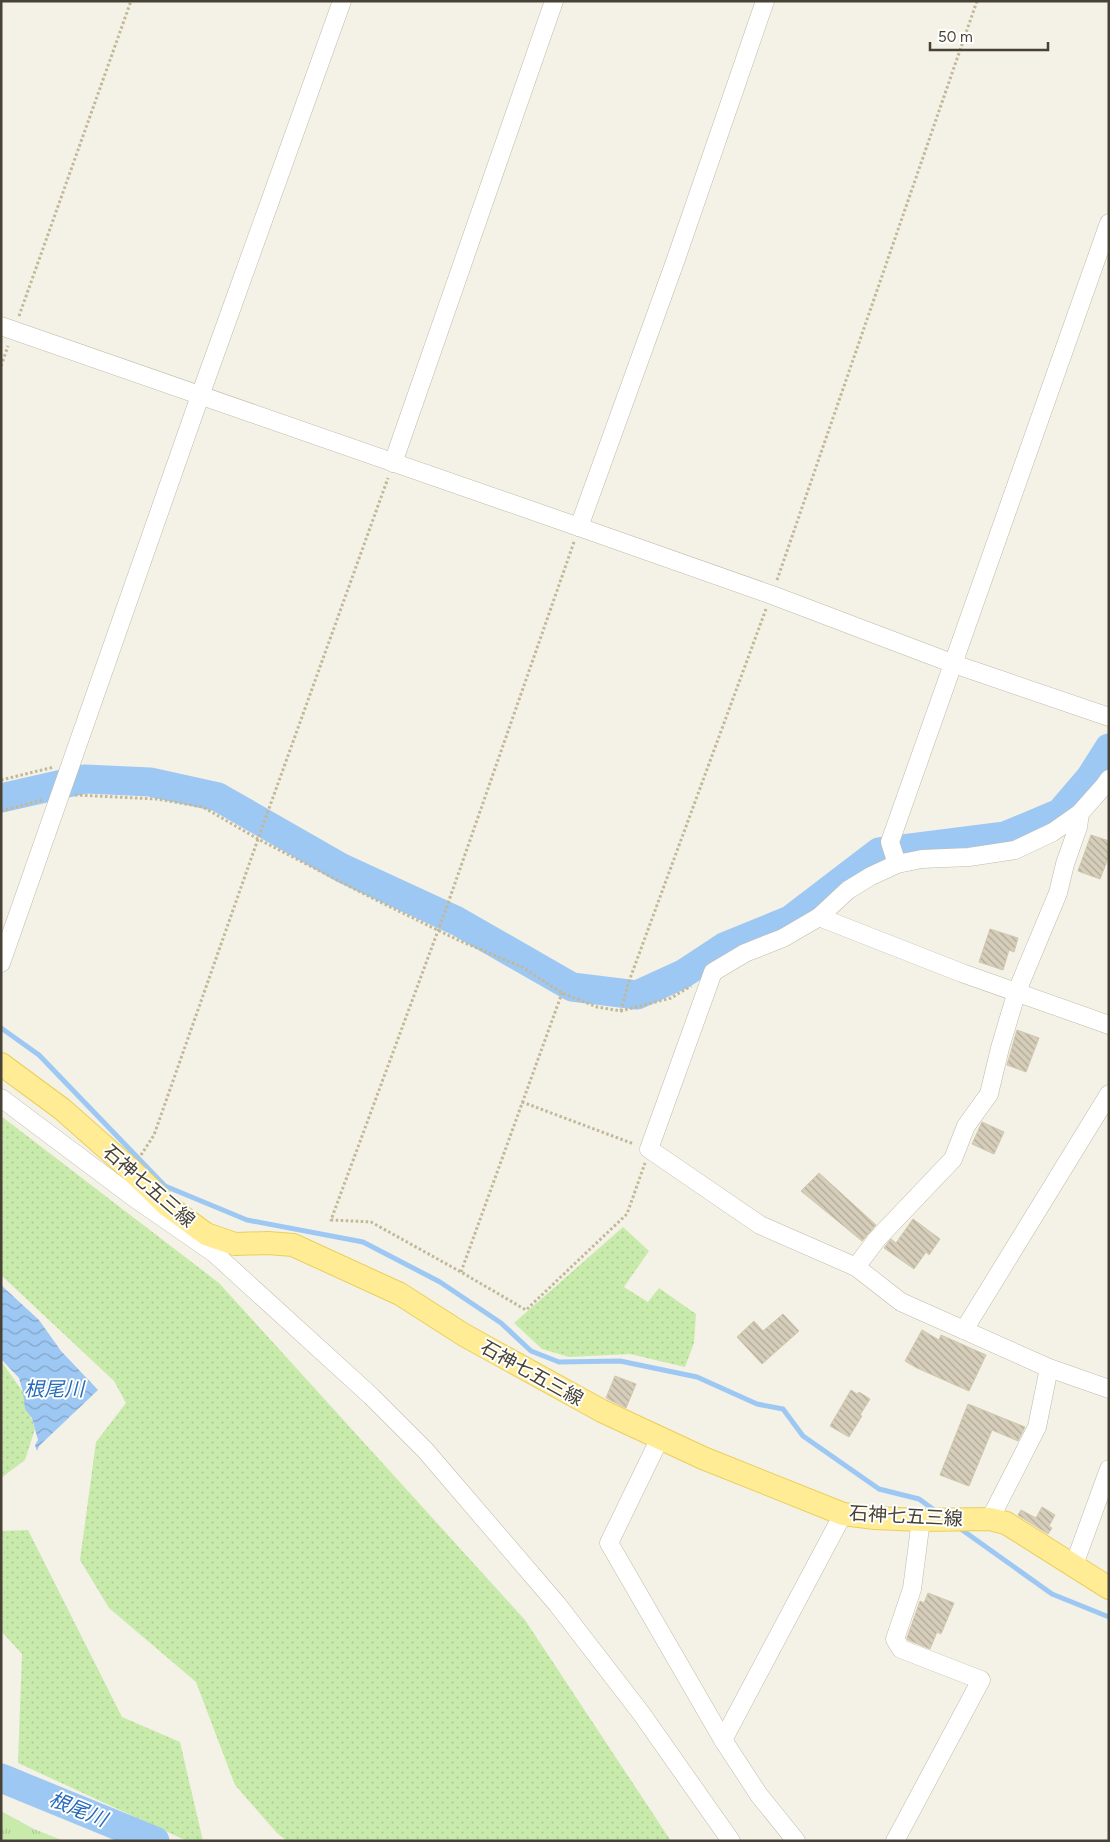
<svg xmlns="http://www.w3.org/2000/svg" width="1110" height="1842" viewBox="0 0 1110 1842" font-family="Figtree,'Noto Sans JP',sans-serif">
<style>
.grass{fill:url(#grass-dots)}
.park{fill:url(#park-tufts)}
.water{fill:url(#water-waves)}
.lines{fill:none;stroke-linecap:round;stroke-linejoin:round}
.stream{stroke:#9ec8f4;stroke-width:5}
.river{stroke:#9ec8f4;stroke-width:29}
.building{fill:url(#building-back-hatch);stroke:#d1c7ad}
.minor-casing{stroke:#c0baa8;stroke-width:19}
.major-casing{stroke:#eacf5d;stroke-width:24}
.path{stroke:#c2b898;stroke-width:3;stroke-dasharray:2.5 2.5;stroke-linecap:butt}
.minor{stroke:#fff;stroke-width:18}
.major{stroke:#ffec94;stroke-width:22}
.labels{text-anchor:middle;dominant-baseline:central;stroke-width:4;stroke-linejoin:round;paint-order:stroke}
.street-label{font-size:19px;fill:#474235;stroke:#fff}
.water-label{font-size:20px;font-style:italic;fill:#286cb9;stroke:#fff}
</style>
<defs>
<pattern id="grass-dots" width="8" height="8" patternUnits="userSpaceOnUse" patternTransform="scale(1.25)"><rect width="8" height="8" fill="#c8ebac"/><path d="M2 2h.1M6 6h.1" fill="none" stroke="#adcb95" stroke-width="1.8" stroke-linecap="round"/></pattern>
<pattern id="park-tufts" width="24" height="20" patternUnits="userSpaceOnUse" patternTransform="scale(1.25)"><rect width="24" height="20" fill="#c8ebac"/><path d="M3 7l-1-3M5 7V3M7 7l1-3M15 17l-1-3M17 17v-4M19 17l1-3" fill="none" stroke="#adcb95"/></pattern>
<pattern id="water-waves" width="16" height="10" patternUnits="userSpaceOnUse" patternTransform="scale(1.25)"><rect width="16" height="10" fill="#9ec8f4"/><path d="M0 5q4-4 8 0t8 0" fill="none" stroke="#83a4c6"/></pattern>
<pattern id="building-back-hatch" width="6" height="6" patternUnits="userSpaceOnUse" patternTransform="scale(1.25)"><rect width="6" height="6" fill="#d6ceba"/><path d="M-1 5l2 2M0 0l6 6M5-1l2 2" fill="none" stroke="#afa998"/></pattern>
</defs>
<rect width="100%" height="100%" fill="#f4f1e6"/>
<g class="grass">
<path d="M1,1116L219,1283L525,1620L671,1841H287L277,1833L235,1785L196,1682L109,1608L80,1560L96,1442L126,1403L114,1381L1,1275Z"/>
<path d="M623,1227L649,1251L624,1287L648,1302L659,1288L696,1314L694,1343L685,1367L630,1354L569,1357L542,1349L514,1323Z"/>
<path d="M1,1361L23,1392L35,1429L25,1460L1,1478Z"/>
<path d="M28,1530L122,1717L180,1742L203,1841H187L18,1763L22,1654L1,1631V1531Z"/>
</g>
<path class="park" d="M1,1811L34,1829L64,1841H1Z"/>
<path class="water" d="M1,1285L39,1320L61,1351L98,1390L39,1446L37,1451L35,1445L38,1440L32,1418L25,1409L23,1392L19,1378L1,1359Z"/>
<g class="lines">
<g class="stream">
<path d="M1,1028L39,1055L165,1186L247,1220L363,1242L440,1282L501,1323L531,1351L559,1362L620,1361L697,1377L757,1404L783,1409L803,1436L879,1489L919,1499L937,1512"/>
<path d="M958,1527L1052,1594L1109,1617"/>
</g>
<g class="river">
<path d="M1,798L85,779L150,782L218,797L342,868L457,921L572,987L637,995L683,974L724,947L790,920L879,852L1005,836L1060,813L1090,778L1109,748"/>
<path d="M1,1778L155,1841"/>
</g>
</g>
<g class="building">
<path d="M1091,835L1109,841V856L1100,879L1078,871Z"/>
<path d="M990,929L1018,938L1014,952L1009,950L1003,970L979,962Z"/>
<path d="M1017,1030L1039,1038L1026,1072L1007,1065Z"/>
<path d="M982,1122L1004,1132L994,1154L972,1144Z"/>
<path d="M819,1173L876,1225L862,1241L801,1191Z"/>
<path d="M913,1219L940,1239L929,1255L926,1252L914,1269L884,1248L891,1239L896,1243Z"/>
<path d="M783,1314L799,1331L762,1364L737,1337L754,1321L763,1331Z"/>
<path d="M922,1330L939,1340L941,1335L986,1355L969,1391L917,1368L905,1361Z"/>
<path d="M615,1376L636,1384L626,1408L606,1398Z"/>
<path d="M851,1390L857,1394L859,1392L870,1399L860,1415L862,1416L849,1437L830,1426Z"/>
<path d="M968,1404L1025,1427L1018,1441L992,1430L969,1486L940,1475Z"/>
<path d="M1042,1507L1055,1515L1049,1526L1052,1528L1048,1534L1018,1515L1021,1510L1036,1518Z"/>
<path d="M928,1593L954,1603L941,1634L937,1632L930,1649L908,1640L907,1638L920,1601L924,1603Z"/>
</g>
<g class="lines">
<defs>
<g id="minor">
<path d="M1,326L579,527L772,595L954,664L1109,717"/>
<path d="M393,463L554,1"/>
<path d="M579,527L676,259L765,1"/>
<path d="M1109,779L1104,786L1080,813L1053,832L1015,850L969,857L922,859L897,864L871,876L848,890L819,917L783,938L745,953L713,972L649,1149L760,1225L856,1267L901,1302L1049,1368L1109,1389"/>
<path d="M897,864L890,842L1109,223"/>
<path d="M819,917L962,973L1109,1025"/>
<path d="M1,963L200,396L342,1"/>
<path d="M1,1098L133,1197L214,1253L371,1396L425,1450L557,1604L641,1713L731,1841"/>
<path d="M856,1267L877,1239L953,1159L966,1126L989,1094L1000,1048L1017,991L1058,893L1065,864L1078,827L1080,813"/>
<path d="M964,1330L1109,1094"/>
<path d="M660,1438L609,1543L723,1740L759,1795L796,1841"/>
<path d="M990,1519L1037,1427L1049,1368"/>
<path d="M1074,1565L1109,1469"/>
<path d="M723,1740L843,1514"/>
<path d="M895,1841L981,1680L901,1649L895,1639L912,1589L921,1520"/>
</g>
<path id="major" d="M1,1064L62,1109L131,1170L168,1206L206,1234L235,1244L268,1243L293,1245L400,1294L464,1335L602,1411L703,1458L843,1514L875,1518L921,1520L990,1519L1006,1523L1109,1588"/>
</defs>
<use href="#minor" class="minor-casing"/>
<use href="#major" class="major-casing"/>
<g class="path">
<path d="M19,316L131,1"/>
<path d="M1,366L8,346"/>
<path d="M574,542L446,909L331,1220L371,1222L461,1272L526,1310L627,1214L645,1163"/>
<path d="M777,580L977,1"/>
<path d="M1,780L54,767"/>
<path d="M75,795L157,799L203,807L258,839L372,898L458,940L522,967L562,993L597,1007L621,1011L671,998L691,986"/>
<path d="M1,811L42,800"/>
<path d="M621,1011L628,984L766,609"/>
<path d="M522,1102L634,1144"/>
<path d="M141,1155L154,1135L258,839L388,478"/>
<path d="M461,1272L562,993"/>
</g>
<use href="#minor" class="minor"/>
<use href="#major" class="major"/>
</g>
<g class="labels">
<g class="street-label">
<text transform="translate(149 1186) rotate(41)">石神七五三線</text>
<text transform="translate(532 1373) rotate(29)">石神七五三線</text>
<text transform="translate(906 1516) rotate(3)">石神七五三線</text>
</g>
<g class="water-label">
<text x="54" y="1389">根尾川</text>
<text transform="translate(78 1809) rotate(22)">根尾川</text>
</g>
</g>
<rect width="1110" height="1842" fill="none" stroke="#474235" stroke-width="5"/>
<path d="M930 42v8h118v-8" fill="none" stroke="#474235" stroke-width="2.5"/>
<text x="938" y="42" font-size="15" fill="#474235" stroke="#ffffff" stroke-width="4" paint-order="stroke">50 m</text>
</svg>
